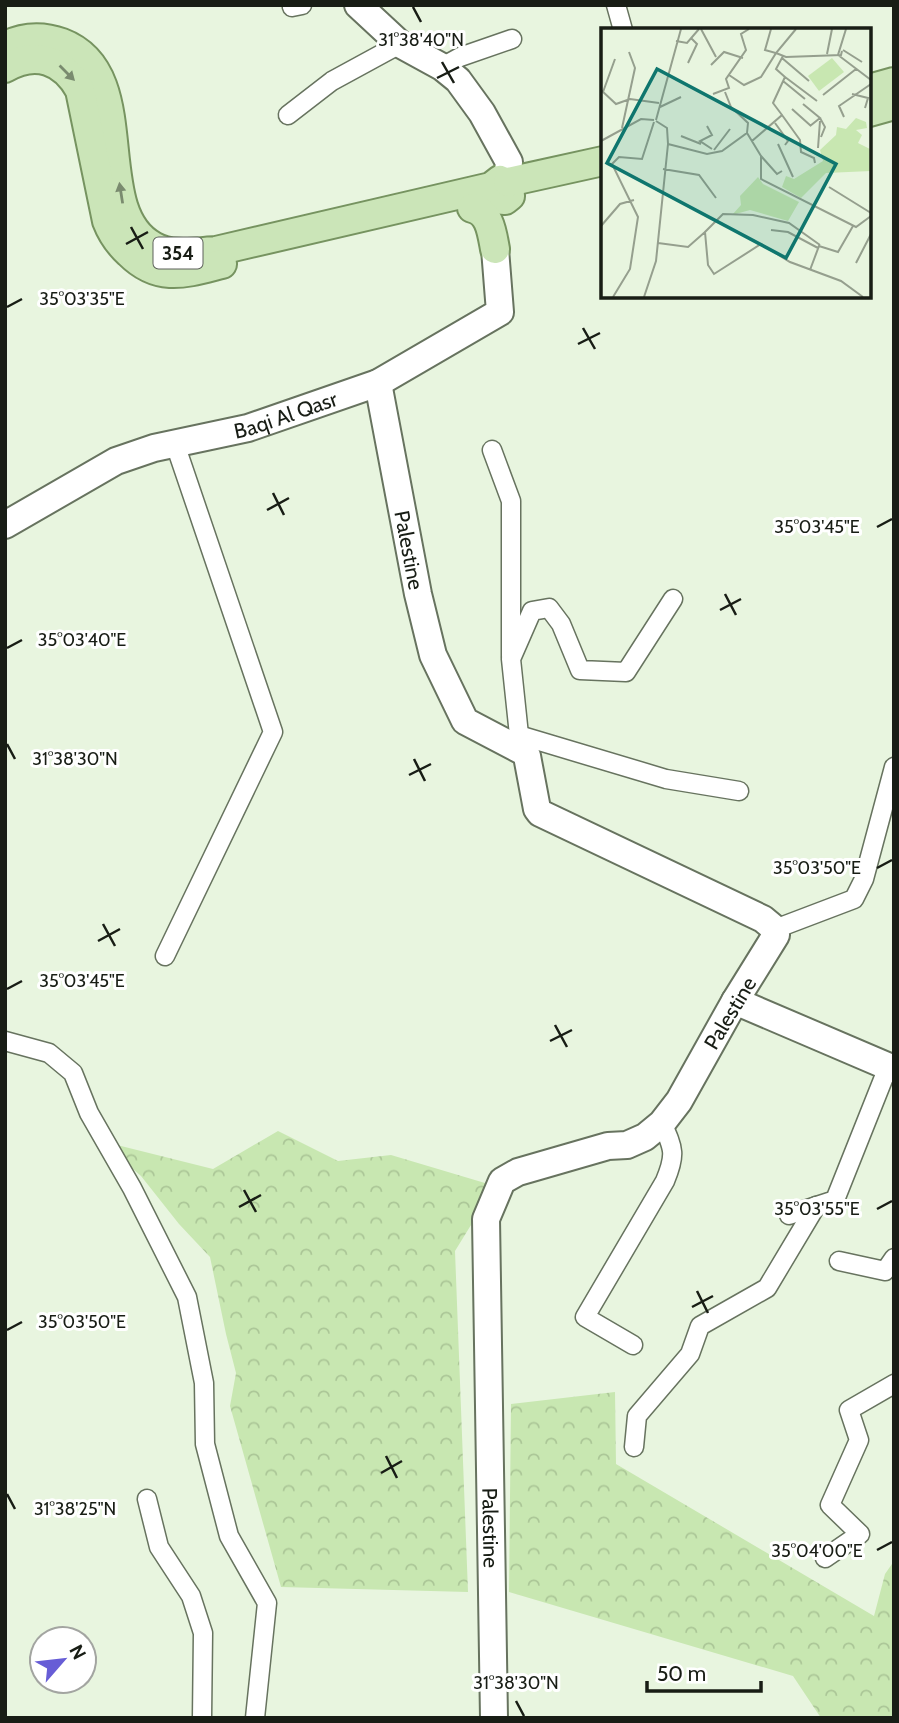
<svg xmlns="http://www.w3.org/2000/svg" width="899" height="1723" viewBox="0 0 899 1723" font-family="Cabin,sans-serif">
<style>
.forest{fill:url(#forest-crowns)}
.lines{fill:none;stroke-linecap:round;stroke-linejoin:round}
.street-casing{stroke:#67735f;stroke-width:21}
.secondary-casing{stroke:#67735f;stroke-width:30}
.primary-casing{stroke:#769360;stroke-width:32}
.street{stroke:#fff;stroke-width:18}
.secondary{stroke:#fff;stroke-width:26}
.primary{stroke:#cbe5b8;stroke-width:28}
.oneway{fill:#7a8b6f}
.ticks{fill:none;stroke:#181d15;stroke-width:2.5}
.labels{text-anchor:middle;dominant-baseline:central;stroke-width:6;stroke-linejoin:round;paint-order:stroke}
.shield{fill:#fff;stroke:#5d615b;stroke-width:2}
.shield-label{font-size:19px;font-weight:bold;fill:#181d15}
.street-label{font-size:21px;fill:#181d15;stroke:#fff}
.inset-road{fill:none;stroke:#959f8e;stroke-width:2}
.view{fill:#0f766e;fill-opacity:0.15;stroke:#0f766e;stroke-width:3.5}
.inset-edge{fill:none;stroke:#181d15;stroke-width:3.5}
.ticks-label{font-size:18px;text-anchor:middle;fill:#181d15;stroke:#fff;stroke-width:6;stroke-linejoin:round;paint-order:stroke}
</style>
<defs>
<pattern id="forest-crowns" width="20" height="18" patternUnits="userSpaceOnUse" patternTransform="scale(1.75)"><rect width="20" height="18" fill="#c8e7b1"/><path d="M2 6a3 3 0 1 1 6 0M12 15a3 3 0 1 1 6 0" fill="none" stroke="#abc697"/></pattern>
</defs>
<rect width="100%" height="100%" fill="#e8f5df"/>
<g class="forest">
<path d="M278,1131L338,1161L391,1155L495,1186L455,1251L468,1592L281,1587L230,1406L236,1373L226,1334L210,1257L179,1224L141,1176L101,1141L213,1169Z"/>
<path d="M615,1392L616,1464L874,1616L885,1574L894,1561V1718H821L793,1676L509,1592L511,1404Z"/>
</g>
<g class="lines">
<defs>
<g id="street">
<path d="M616,5L623,30"/>
<path d="M292,7L302,5"/>
<path d="M442,67L460,57L512,39"/>
<path d="M288,115L332,81L400,44"/>
<path d="M492,450L511,501V656"/>
<path d="M519,735L511,659L532,611L549,608L561,624L580,670L626,672L673,599"/>
<path d="M521,746L519,735L666,779L739,791"/>
<path d="M775,929L854,899L864,879L894,767"/>
<path d="M165,956L273,732L175,444"/>
<path d="M5,1041L49,1053L73,1073L89,1113L132,1188L187,1297L204,1383L205,1444L229,1536L267,1603L255,1718"/>
<path d="M789,1215L835,1200L888,1067"/>
<path d="M839,1261L885,1271L894,1258"/>
<path d="M633,1345L585,1317L665,1181C676,1155 674,1149 662,1123"/>
<path d="M634,1447L637,1416L690,1354L700,1326L767,1288L816,1206"/>
<path d="M147,1499L159,1547L191,1596L203,1633L202,1718"/>
<path d="M825,1558L860,1534L830,1505L859,1440L849,1410L894,1384"/>
</g>
<g id="secondary">
<path d="M358,5L400,44L442,67L458,80L482,113L509,162L508,172L502,180"/>
<path id="s1" d="M378,383L418,594L433,655L465,721L524,752L527,756L537,809L540,813L763,919L775,929L776,935L735,1001L679,1101L662,1123L645,1137L627,1145L608,1146L518,1172L502,1181L486,1219L494,1718"/>
<path id="s2" d="M5,525L116,461L154,448L248,428L378,383L500,312L495,249"/>
<path d="M735,1001L894,1069"/>
</g>
<g id="primary">
<path d="M5,46C23,37 43,36 62,43C143,74 87,210 153,246C172,257 196,252 216,251L491,187L500,180L509,184L510,196L505,200L495,199L491,193V187"/>
<path d="M5,68C36,50 63,60 80,90L107,221C112,234 119,244 129,253C159,283 186,273 222,264"/>
<path d="M869,89L894,82"/>
<path d="M869,112L894,105"/>
<path d="M508,182L603,161"/>
<path d="M472,208C490,212 492,233 495,249"/>
</g>
</defs>
<use href="#street" class="street-casing"/>
<use href="#secondary" class="secondary-casing"/>
<use href="#primary" class="primary-casing"/>
<use href="#street" class="street"/>
<use href="#secondary" class="secondary"/>
<use href="#primary" class="primary"/>
</g>
<defs><path id="oneway-solid" d="M-6-.8H1V-3.2L6.5 0L1 3.2V.8H-6Z" transform="scale(1.75)"/></defs>
<g class="oneway">
<use href="#oneway-solid" transform="translate(67 73) rotate(45)"/>
<use href="#oneway-solid" transform="translate(121 193) rotate(-99)"/>
</g>
<path class="ticks" d="M413,7L421,22M442,62L454,83M437,78L459,67M131,227L143,249M126,244L148,232M7,307L22,299M583,328L595,349M578,344L600,333M273,493L284,515M267,510L289,498M877,527L892,519M725,594L736,615M720,610L741,599M7,648L22,640M7,744L15,759M414,759L425,781M409,775L431,764M877,868L892,860M103,924L115,946M98,941L120,929M7,989L22,981M555,1025L567,1047M550,1041L572,1030M244,1190L256,1212M239,1207L261,1195M877,1209L892,1201M697,1291L708,1313M692,1307L713,1296M7,1330L22,1322M386,1456L397,1478M381,1473L402,1461M7,1494L15,1509M877,1550L892,1542M516,1701L524,1716"/>
<g class="labels">
<rect class="shield" x="153.5" y="237.5" width="49" height="31" rx="5"/>
<g class="shield-label">
<text x="178" y="253">354</text>
</g>
<g class="street-label">
<text stroke="none"><textPath href="#s2" startOffset="304">Baqi Al Qasr</textPath></text>
<text stroke="none"><textPath href="#s1" startOffset="170">Palestine</textPath></text>
<text transform="translate(730 1013) rotate(-59)">Palestine</text>
<text stroke="none"><textPath href="#s1" startOffset="1493">Palestine</textPath></text>
</g>
</g>
<g transform="translate(601 28)">
<rect width="270" height="270" fill="#e8f5df"/>
<path d="M255,90L265,94L266,100L255,102L261,107L257,115L269,121L270,143L225,145L200,170L181,159L185,148L193,151L222,133L219,122L235,107L236,99L245,101ZM157,149L162,156L198,174L187,193L149,182L131,187L140,177L139,168Z" fill="#c8e7b1"/>
<path d="M231,30L243,44L218,63L207,48Z" fill="#c8e7b1"/>
<path class="inset-road" d="M100,1L115,29M195,1L175,25L185,29L240,27L241,23M245,1L237,27L270,52M75,13L86,15L98,1M242,22L261,34M226,26L231,1M181,30L208,53M87,35L96,16L90,10M110,37L123,24L142,30M128,47L143,57L160,49L175,25L164,22L170,1M184,49L216,73M182,53L204,71M0,62L15,76L29,71L58,75M2,64L14,31M124,64L130,79L147,95L146,105M112,66L128,60L125,51L145,22L140,6L148,1M251,66L267,70L264,80M222,67L255,41M202,76L219,90L209,98M59,79L80,69M191,81L210,98M181,87L199,112L200,124L213,130L214,135M243,89L238,78L270,56M219,90L224,99L220,109M55,92L80,1M174,95L187,113L184,117M106,98L111,107L99,113L111,121M21,100L34,40L28,24M80,108L100,116M0,113L40,91L53,92M151,113L181,87L172,75L184,49L175,41L182,28M67,116L106,126L121,123L146,105L160,128V151L255,199L270,188M177,116L192,149M217,120L219,93M113,122L129,101M160,128L176,146L181,143M62,141L98,147L115,170M228,159L270,185M0,198L19,176L33,172M170,202L187,204L217,220M57,215L87,219L104,204M219,217L188,195L152,187L122,186L104,204L107,237L113,246L160,216L189,234L240,253L262,269M255,235L270,206M209,242L218,218L237,224L252,198M12,269L29,241L37,189L11,136L18,129L41,131L53,94M43,269L55,233L67,116L66,100L55,93"/>
<path class="view" d="M56,41L235,136L185,230L6,135Z"/>
<rect width="270" height="270" class="inset-edge"/>
</g>
<g class="ticks-label">
<text x="421" y="46">31°38'40"N</text>
<text x="82" y="305">35°03'35"E</text>
<text x="817" y="533">35°03'45"E</text>
<text x="82" y="646">35°03'40"E</text>
<text x="75" y="765">31°38'30"N</text>
<text x="817" y="874">35°03'50"E</text>
<text x="82" y="987">35°03'45"E</text>
<text x="817" y="1215">35°03'55"E</text>
<text x="82" y="1328">35°03'50"E</text>
<text x="75" y="1515">31°38'25"N</text>
<text x="817" y="1557">35°04'00"E</text>
<text x="516" y="1689">31°38'30"N</text>
</g>
<rect width="899" height="1723" fill="none" stroke="#181d15" stroke-width="14"/>
<g transform="translate(63 1660) rotate(62)"><circle r="33" fill="#ffffff" stroke="#a3a5a1" stroke-width="2"/>
<path d="M0-5L12 26L0 18L-12 26Z" fill="#675dd6"/>
<text y="-10" font-size="19" font-weight="bold" text-anchor="middle" fill="#181d15">N</text>
</g>
<path d="M647 1681v10h114v-10" fill="none" stroke="#181d15" stroke-width="3.5"/>
<text x="657" y="1681" font-size="21" fill="#181d15" stroke="#ffffff" stroke-width="5" paint-order="stroke">50 m</text>
</svg>
